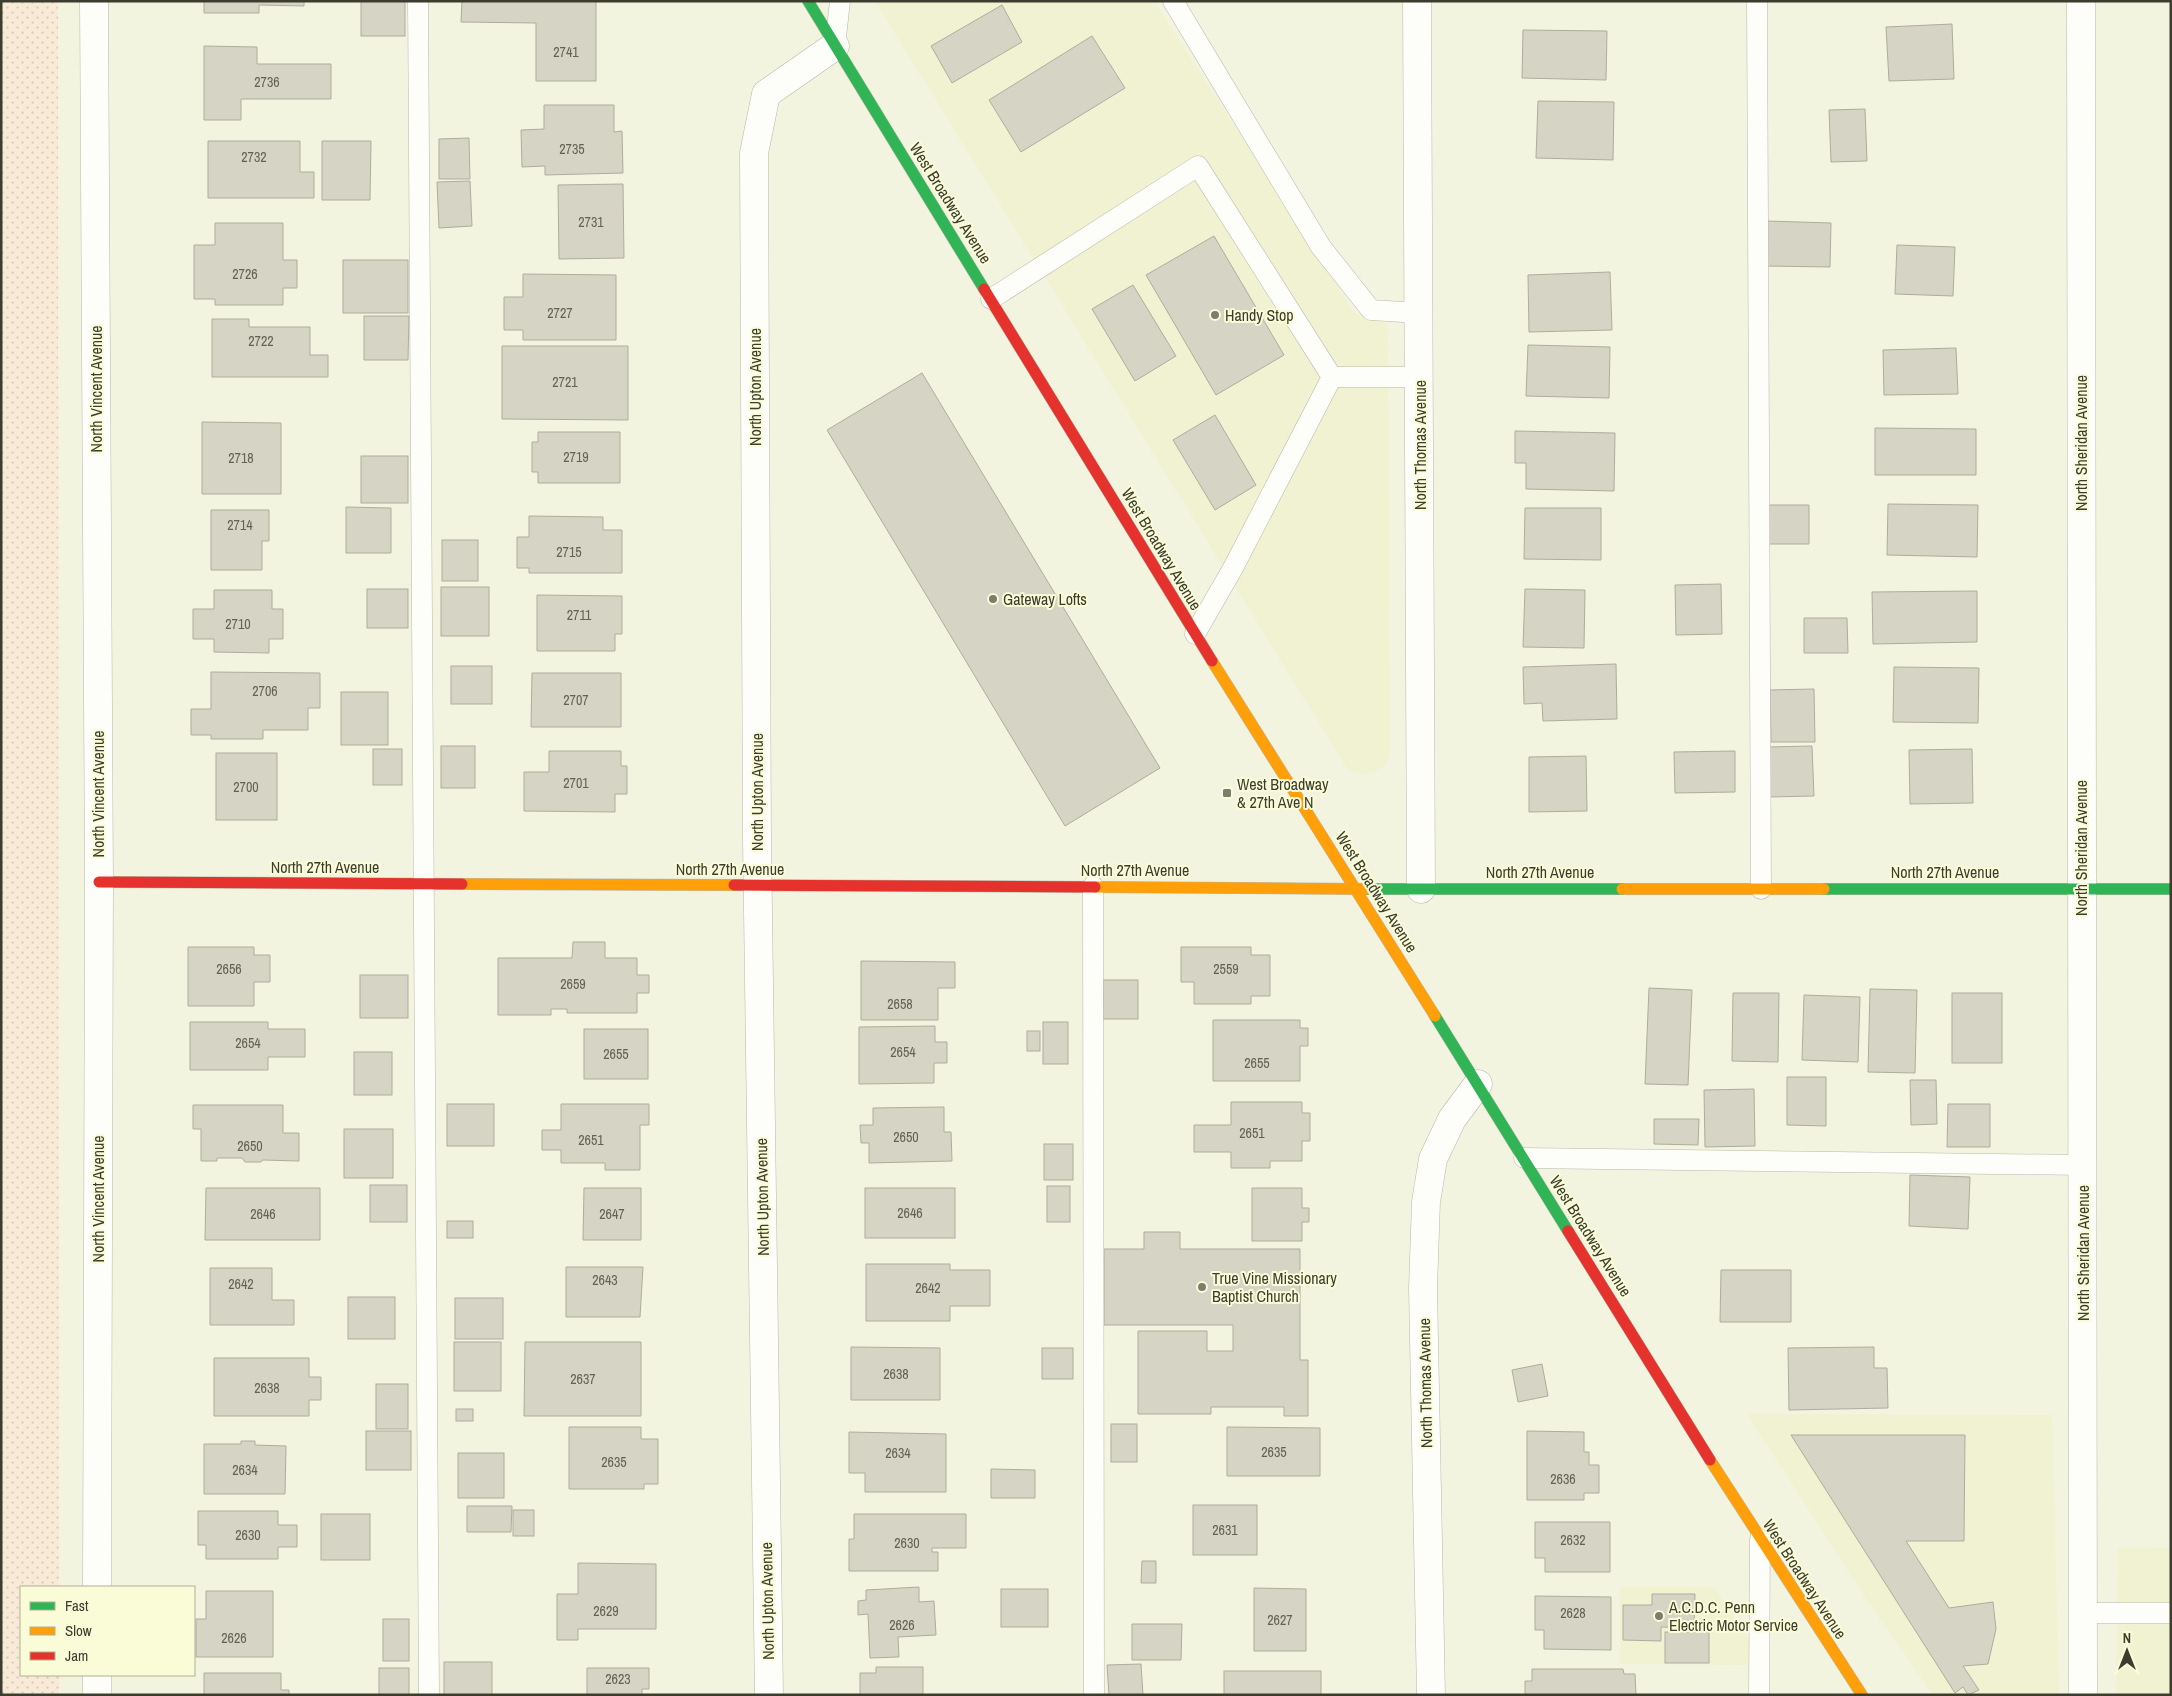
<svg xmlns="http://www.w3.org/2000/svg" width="2172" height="1696" viewBox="0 0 2172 1696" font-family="'Archivo Narrow',sans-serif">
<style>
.built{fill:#f0f2d1}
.park{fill:url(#park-dots)}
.building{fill:#d6d4c4;stroke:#afac9e}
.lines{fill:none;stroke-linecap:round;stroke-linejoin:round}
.lane-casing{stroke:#b8b9a9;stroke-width:21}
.street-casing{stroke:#b8b9a9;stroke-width:29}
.fast-casing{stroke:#b8b9a9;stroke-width:12}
.slow-casing{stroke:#b8b9a9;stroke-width:12}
.jam-casing{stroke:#b8b9a9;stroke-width:12}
.lane{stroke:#fdfdfa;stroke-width:20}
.street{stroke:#fdfdfa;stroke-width:28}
.fast{stroke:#30b455;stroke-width:11}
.slow{stroke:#ff9f0a;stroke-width:11}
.jam{stroke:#e5322d;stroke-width:11}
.poi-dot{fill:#7c7d6d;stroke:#fafcd7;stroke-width:2}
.labels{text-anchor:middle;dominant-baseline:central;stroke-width:4;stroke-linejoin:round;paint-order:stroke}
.number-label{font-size:14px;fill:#636354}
.street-label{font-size:16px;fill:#3d3d2f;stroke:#fafcd7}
.poi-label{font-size:16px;fill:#3d3d2f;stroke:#fafcd7;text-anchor:start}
</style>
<defs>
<pattern id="park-dots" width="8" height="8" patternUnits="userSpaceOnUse" patternTransform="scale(1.25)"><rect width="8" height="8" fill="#f8ead7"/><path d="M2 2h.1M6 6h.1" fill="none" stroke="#d6cab9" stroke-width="1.8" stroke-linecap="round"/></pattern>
</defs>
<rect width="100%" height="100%" fill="#f2f4df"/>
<g class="built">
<path d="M875,1H1154L1354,313L1388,324L1390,755L1385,766L1374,772L1361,774L1348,770Z"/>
<path d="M1747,1414L2052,1415L2059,1695H1933L1866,1599Z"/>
<path d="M2118,1547L2171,1548V1695H2116Z"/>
<path d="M1620,1586H1713L1767,1665L1620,1664Z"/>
</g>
<path class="park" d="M1,1H58L59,1587H21V1675H59V1695H1Z"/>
<g class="building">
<path d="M204,1H304V6L259,5V13H204Z"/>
<rect x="361" y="1" width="44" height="35"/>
<path d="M462,1H596V81H536V23L461,22Z"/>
<path d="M1002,5L1022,42L952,83L931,46Z"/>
<path d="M1952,24L1954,79L1889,81L1886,27Z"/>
<path d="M1523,30L1607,31L1606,80L1522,78Z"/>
<path d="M1092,36L1125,88L1021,152L989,100Z"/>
<path d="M204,46L257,47V64H331V99H241V120H204Z"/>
<path d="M1538,101L1614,102L1613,160L1536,158Z"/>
<path d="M544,105H614V132L622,131L623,173L545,175V166L522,167L521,130L544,129Z"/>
<path d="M1865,109L1867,161L1831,162L1829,110Z"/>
<path d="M469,138L470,179H439V139Z"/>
<path d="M208,141H300V172H314V198H208Z"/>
<path d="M322,141H371L370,200H322Z"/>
<path d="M470,181L472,226L439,228L437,182Z"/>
<path d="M623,184L624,258L559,259L558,185Z"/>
<path d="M1766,221L1831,223L1830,267L1765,266Z"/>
<path d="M215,223H283V260H297V288H283V305H215V299H194V245H215Z"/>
<path d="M1214,236L1284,355L1216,395L1146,275Z"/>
<path d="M1897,245L1955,247L1953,296L1895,294Z"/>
<rect x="343" y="260" width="65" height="53"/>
<path d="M1610,272L1612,330L1529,332L1528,275Z"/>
<path d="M523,274L616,275V340H523V330H504V297H523Z"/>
<path d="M1133,285L1176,356L1135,381L1092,309Z"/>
<path d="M364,316H409L408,360H364Z"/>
<path d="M212,319H249V327H310V355H328V377H212Z"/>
<path d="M1528,345L1610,347L1609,398L1526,396Z"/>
<path d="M502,346H628V420L502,419Z"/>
<path d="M1956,348L1958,394L1884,395L1883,350Z"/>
<path d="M922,373L1160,768L1065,826L827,430Z"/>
<path d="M1215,415L1256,485L1215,510L1173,440Z"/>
<path d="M202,422L281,423V494H202Z"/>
<path d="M1875,428L1976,429V475H1875Z"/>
<path d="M1515,431L1615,433L1614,491L1526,489V463H1515Z"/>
<path d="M538,432H620V483H538V472H532V442H538Z"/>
<rect x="361" y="456" width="47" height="47"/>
<path d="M1888,504L1978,505L1977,557L1887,555Z"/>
<path d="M1769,505H1809V544H1768Z"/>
<path d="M346,507L391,508V553H346Z"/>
<path d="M1525,508H1601V560L1524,559Z"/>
<path d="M211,510H269V541H262V570H211Z"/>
<path d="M529,516L603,517V530H622V573H529V568H517V537H529Z"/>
<rect x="442" y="540" width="36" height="41"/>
<path d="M1721,584L1722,634L1676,635L1675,585Z"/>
<rect x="441" y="587" width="48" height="49"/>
<rect x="367" y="589" width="41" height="39"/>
<path d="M1525,589L1585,590L1584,648L1523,647Z"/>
<path d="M214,590H272V609H283V639H269V653L214,652V639H193V609H214Z"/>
<path d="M1977,591V642L1873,644L1872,592Z"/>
<path d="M537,595L622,596V634H615V651H537Z"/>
<path d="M1804,618H1847L1848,653H1804Z"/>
<path d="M1616,664L1617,719L1543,721L1542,703L1524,704L1523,667Z"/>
<rect x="451" y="666" width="41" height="38"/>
<path d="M1894,667L1979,668L1978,723L1893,722Z"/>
<path d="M211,672L320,673V708H308V730H263V739H211V735H191V709H211Z"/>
<path d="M532,673H621V727H531Z"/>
<path d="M1814,689L1815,742H1771L1770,690Z"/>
<rect x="341" y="692" width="47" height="53"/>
<rect x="441" y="746" width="34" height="42"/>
<path d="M1812,746L1814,796L1769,797L1767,747Z"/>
<rect x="373" y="749" width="29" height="36"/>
<path d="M1972,749L1973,803L1910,804L1909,750Z"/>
<path d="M549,751H621V766H627V794H615V812L524,811V772H549Z"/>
<path d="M1735,751V792L1675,793L1674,752Z"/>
<rect x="216" y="753" width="61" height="67"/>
<path d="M1586,756L1587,811L1529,812V757Z"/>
<path d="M573,942H605V958H637V975H649V993H637V1013H567V1009H551V1015H498V958H572Z"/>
<path d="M188,947H254V955H270V982H254V1006H188Z"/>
<path d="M1181,947H1251V955H1270V996H1251V1004H1194V982H1181Z"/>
<path d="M861,961L955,962V988H938V1020H861Z"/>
<rect x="360" y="975" width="48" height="43"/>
<rect x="1103" y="980" width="35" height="39"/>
<path d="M1649,988L1692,990L1688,1085L1645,1084Z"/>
<path d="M1870,989L1917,990L1915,1073L1868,1072Z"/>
<path d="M1733,993H1779L1778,1062L1732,1061Z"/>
<rect x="1952" y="993" width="50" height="70"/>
<path d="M1804,995L1860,997L1858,1062L1802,1060Z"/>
<path d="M1213,1020H1300V1028H1308V1046H1300V1081H1213Z"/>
<path d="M190,1022H268V1029H305V1057H268V1070H190Z"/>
<rect x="1043" y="1022" width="25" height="42"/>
<path d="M935,1026V1042H947V1063H934V1083L859,1084V1027Z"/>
<rect x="584" y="1029" width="64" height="50"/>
<rect x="1027" y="1031" width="13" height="20"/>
<rect x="354" y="1052" width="38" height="43"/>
<path d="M1787,1077H1826V1126L1787,1125Z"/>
<path d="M1910,1080H1936L1937,1124L1911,1125Z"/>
<path d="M1754,1089L1755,1146L1705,1147L1704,1090Z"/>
<path d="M1231,1102H1302V1113H1310V1141H1302V1161H1270V1168H1231V1152H1194V1125H1231Z"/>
<rect x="447" y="1104" width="47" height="42"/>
<path d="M561,1104H649V1125H640V1170H605V1163H561V1150H542V1130H561Z"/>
<path d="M1948,1104H1990V1147H1947Z"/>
<path d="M193,1105H283V1133H299V1161L263,1160L261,1162H245L242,1158H217V1161H201V1129H193Z"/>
<path d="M944,1107V1132H951L952,1161L869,1163V1143H861L860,1125H873V1108Z"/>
<path d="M1654,1119H1699L1698,1145L1654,1144Z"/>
<rect x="344" y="1129" width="49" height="49"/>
<rect x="1044" y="1144" width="29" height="36"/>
<path d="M1910,1175L1970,1177L1968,1229L1909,1226Z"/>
<rect x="370" y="1185" width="37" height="37"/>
<rect x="1047" y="1186" width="23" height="36"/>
<path d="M206,1188H320V1240H205Z"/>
<path d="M584,1188H641V1240H583Z"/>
<rect x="865" y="1188" width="90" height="50"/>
<path d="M1252,1188H1302V1208H1309V1222H1302V1241H1252Z"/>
<rect x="447" y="1221" width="26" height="17"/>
<path d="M1144,1232H1180V1249H1300V1360H1308V1416H1284V1407H1211V1414H1138V1331H1207V1351H1233V1325H1104V1249H1144Z"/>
<path d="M866,1264H950V1270H990V1306H950V1321H866Z"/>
<path d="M566,1267H643L640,1317H566Z"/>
<path d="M210,1268H272V1300H294V1325H210Z"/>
<path d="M1721,1270H1791V1322H1720Z"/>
<rect x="348" y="1297" width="47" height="42"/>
<rect x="455" y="1298" width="48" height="41"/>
<rect x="454" y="1342" width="47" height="49"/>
<path d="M525,1342H641V1416H524Z"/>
<path d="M851,1347L940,1348V1400H851Z"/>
<path d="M1874,1347V1368H1887L1888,1408L1789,1410L1788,1348Z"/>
<rect x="1042" y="1348" width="31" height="31"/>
<path d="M214,1358H309V1377H321V1400H309V1416H214Z"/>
<path d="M1542,1364L1548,1396L1518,1402L1512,1370Z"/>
<rect x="376" y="1384" width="32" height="45"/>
<rect x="456" y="1409" width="17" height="12"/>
<rect x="1111" y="1424" width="26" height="38"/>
<path d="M569,1427H641V1439H658V1484H644V1489H569Z"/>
<path d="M1227,1427L1320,1428V1476H1227Z"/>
<rect x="366" y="1431" width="45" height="39"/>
<path d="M1527,1431L1584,1432V1452H1589V1465H1599V1493H1584V1500H1527Z"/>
<path d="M849,1432L946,1434V1492H865V1473H849Z"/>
<path d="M1791,1435H1965L1964,1541H1906L1949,1608L1993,1602L1996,1629L1988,1664L1963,1666L1979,1690L1968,1695L1963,1687L1955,1693Z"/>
<path d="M241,1441H255V1445L286,1446L285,1494H204V1444H241Z"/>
<rect x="458" y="1453" width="46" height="45"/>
<path d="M991,1469L1035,1470V1498H991Z"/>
<rect x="1193" y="1505" width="64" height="50"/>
<path d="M467,1506H512L511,1532H467Z"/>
<rect x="513" y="1510" width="21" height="26"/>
<path d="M198,1511H278V1525H297V1547H278V1559H206V1545H198Z"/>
<rect x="321" y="1514" width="49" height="46"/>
<path d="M854,1514H966V1548H932V1552H938V1571H849V1539H854Z"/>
<path d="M1535,1522H1610V1572H1545V1558H1535Z"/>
<path d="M1142,1561H1156V1583H1141Z"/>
<path d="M578,1563L656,1564V1629H578V1640H557V1594H578Z"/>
<path d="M919,1587V1602L934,1601L936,1635L898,1637L899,1657L870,1658L868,1614L858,1615V1601L866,1600V1590Z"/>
<path d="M1254,1588L1306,1589V1651H1254Z"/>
<rect x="1001" y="1589" width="47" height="38"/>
<path d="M206,1591H273V1657H196V1619H206Z"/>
<path d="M1652,1594H1695L1694,1628L1661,1627V1641L1623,1640V1605H1652Z"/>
<path d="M1535,1596L1611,1597V1650L1544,1649V1630H1535Z"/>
<rect x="383" y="1619" width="26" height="42"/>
<path d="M1132,1624H1182L1181,1660H1132Z"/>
<rect x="1665" y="1632" width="44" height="31"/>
<rect x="444" y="1662" width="48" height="33"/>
<path d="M1141,1664L1143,1695H1109L1107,1665Z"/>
<path d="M876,1667H923V1695H860V1673H876Z"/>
<rect x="379" y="1668" width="30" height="27"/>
<path d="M587,1668H649V1689H642V1695H587Z"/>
<path d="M1532,1669H1623L1624,1674H1635L1636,1695H1525V1681H1532Z"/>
<rect x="1224" y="1671" width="97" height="24"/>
<path d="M204,1673H281V1690H289V1695H204Z"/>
</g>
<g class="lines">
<defs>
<g id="lane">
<path d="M418,1L429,1695"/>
<path d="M1173,1L1321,247L1371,310L1419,313"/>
<path d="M1757,1L1761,889"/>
<path d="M835,46L840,1"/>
<path d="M991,299L1198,166L1332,377L1233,568L1195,634"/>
<path d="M1332,377H1420"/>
<path d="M1093,886L1094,1695"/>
<path d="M1524,1158L2083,1165"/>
<path d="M2083,1613H2171"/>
<path d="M1759,1695L1760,1539"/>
</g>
<g id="street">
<path d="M94,1L99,882L97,1587"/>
<path d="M1417,1L1421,889"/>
<path d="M2081,1L2083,1695"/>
<path d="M97,1695V1675"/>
<path d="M769,1695L757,840L754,153L766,94L835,46"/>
<path d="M1431,1695L1423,1288L1426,1202L1433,1159L1452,1119L1478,1084"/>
</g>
<g id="fast">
<path d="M808,1L984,289"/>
<path d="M1367,889H1622"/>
<path d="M1824,889H2171"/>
<path d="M1435,1016L1568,1231"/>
</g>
<g id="slow">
<path d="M1212,661L1435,1016"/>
<path d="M462,884L734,885"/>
<path d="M1095,887L1367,889"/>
<path d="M1622,889H1824"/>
<path d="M1710,1460L1862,1695"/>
</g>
<g id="jam">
<path d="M984,289L1212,661"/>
<path d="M99,882L462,884"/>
<path d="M734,885L1095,887"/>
<path d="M1568,1231L1710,1460"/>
</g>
</defs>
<use href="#lane" class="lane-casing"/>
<use href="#street" class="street-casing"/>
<use href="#fast" class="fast-casing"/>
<use href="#slow" class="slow-casing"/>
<use href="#jam" class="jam-casing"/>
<use href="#lane" class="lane"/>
<use href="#street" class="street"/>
<use href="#fast" class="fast"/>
<use href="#slow" class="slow"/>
<use href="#jam" class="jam"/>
</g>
<g class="poi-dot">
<circle cx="1215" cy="315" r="5"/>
<circle cx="993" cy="599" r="5"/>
<rect x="1222" y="788" width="10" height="10" rx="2.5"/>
<circle cx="1202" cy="1287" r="5"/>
<circle cx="1659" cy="1616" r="5"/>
</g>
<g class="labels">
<g class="number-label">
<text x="566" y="52">2741</text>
<text x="267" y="82">2736</text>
<text x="572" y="149">2735</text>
<text x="254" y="157">2732</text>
<text x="591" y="222">2731</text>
<text x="245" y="274">2726</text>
<text x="560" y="313">2727</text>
<text x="261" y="341">2722</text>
<text x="565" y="382">2721</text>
<text x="576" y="457">2719</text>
<text x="241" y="458">2718</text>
<text x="240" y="525">2714</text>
<text x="569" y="552">2715</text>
<text x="579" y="615">2711</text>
<text x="238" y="624">2710</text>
<text x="265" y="691">2706</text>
<text x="576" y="700">2707</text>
<text x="576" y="783">2701</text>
<text x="246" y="787">2700</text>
<text x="229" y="969">2656</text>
<text x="1226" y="969">2559</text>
<text x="573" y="984">2659</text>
<text x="900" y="1004">2658</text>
<text x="248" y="1043">2654</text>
<text x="903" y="1052">2654</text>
<text x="616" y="1054">2655</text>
<text x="1257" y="1063">2655</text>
<text x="1252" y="1133">2651</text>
<text x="906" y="1137">2650</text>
<text x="591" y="1140">2651</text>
<text x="250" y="1146">2650</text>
<text x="910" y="1213">2646</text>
<text x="263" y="1214">2646</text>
<text x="612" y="1214">2647</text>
<text x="605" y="1280">2643</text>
<text x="241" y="1284">2642</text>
<text x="928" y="1288">2642</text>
<text x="896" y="1374">2638</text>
<text x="583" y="1379">2637</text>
<text x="267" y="1388">2638</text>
<text x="1274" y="1452">2635</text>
<text x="898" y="1453">2634</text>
<text x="614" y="1462">2635</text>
<text x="245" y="1470">2634</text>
<text x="1563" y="1479">2636</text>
<text x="1225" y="1530">2631</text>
<text x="248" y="1535">2630</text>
<text x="1573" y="1540">2632</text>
<text x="907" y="1543">2630</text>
<text x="606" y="1611">2629</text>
<text x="1573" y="1613">2628</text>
<text x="1280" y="1620">2627</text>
<text x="902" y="1625">2626</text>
<text x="234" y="1638">2626</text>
<text x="618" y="1679">2623</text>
</g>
<g class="street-label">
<text transform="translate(951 203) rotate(58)">West Broadway Avenue</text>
<text transform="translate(755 387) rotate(-90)">North Upton Avenue</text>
<text transform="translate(96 389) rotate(-90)">North Vincent Avenue</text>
<text transform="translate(2081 443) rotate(-90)">North Sheridan Avenue</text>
<text transform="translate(1420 445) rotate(-90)">North Thomas Avenue</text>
<text transform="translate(1162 549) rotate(59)">West Broadway Avenue</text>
<text transform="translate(757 792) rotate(-90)">North Upton Avenue</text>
<text transform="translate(98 794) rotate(-90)">North Vincent Avenue</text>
<text transform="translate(2081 848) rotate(-90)">North Sheridan Avenue</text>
<text x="325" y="867">North 27th Avenue</text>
<text x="730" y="869">North 27th Avenue</text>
<text x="1135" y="870">North 27th Avenue</text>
<text x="1540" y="872">North 27th Avenue</text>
<text x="1945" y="872">North 27th Avenue</text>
<text transform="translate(1377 892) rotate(58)">West Broadway Avenue</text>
<text transform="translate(762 1197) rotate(-91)">North Upton Avenue</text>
<text transform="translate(98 1199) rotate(-90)">North Vincent Avenue</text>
<text transform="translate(1591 1236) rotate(58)">West Broadway Avenue</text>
<text transform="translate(2083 1253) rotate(-90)">North Sheridan Avenue</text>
<text transform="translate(1425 1383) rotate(-91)">North Thomas Avenue</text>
<text transform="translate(1805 1579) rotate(57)">West Broadway Avenue</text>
<text transform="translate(767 1601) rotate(-91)">North Upton Avenue</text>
</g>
<g class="poi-label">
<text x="1225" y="315">Handy Stop</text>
<text x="1003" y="599">Gateway Lofts</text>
<text x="1237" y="784">West Broadway<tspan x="1237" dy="18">&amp; 27th Ave N</tspan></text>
<text x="1212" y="1278">True Vine Missionary<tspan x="1212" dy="18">Baptist Church</tspan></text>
<text x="1669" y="1607">A.C.D.C. Penn<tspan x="1669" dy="18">Electric Motor Service</tspan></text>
</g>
</g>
<rect width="2172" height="1696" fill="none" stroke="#3d3d2f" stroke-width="5"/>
<rect x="20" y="1586" width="175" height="90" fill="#fafcd7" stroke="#aeb094"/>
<rect x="30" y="1602" width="25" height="8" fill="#30b455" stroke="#aeb094"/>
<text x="65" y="1611" font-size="15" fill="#3d3d2f">Fast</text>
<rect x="30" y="1627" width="25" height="8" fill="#ff9f0a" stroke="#aeb094"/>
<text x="65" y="1636" font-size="15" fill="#3d3d2f">Slow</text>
<rect x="30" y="1652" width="25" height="8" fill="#e5322d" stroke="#aeb094"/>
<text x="65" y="1661" font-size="15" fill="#3d3d2f">Jam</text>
<g transform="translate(2127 1651)" stroke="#fafcd7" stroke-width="4" paint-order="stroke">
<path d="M0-4L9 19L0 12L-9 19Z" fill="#3d3d2f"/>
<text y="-8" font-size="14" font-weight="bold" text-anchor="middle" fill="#3d3d2f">N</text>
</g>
</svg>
